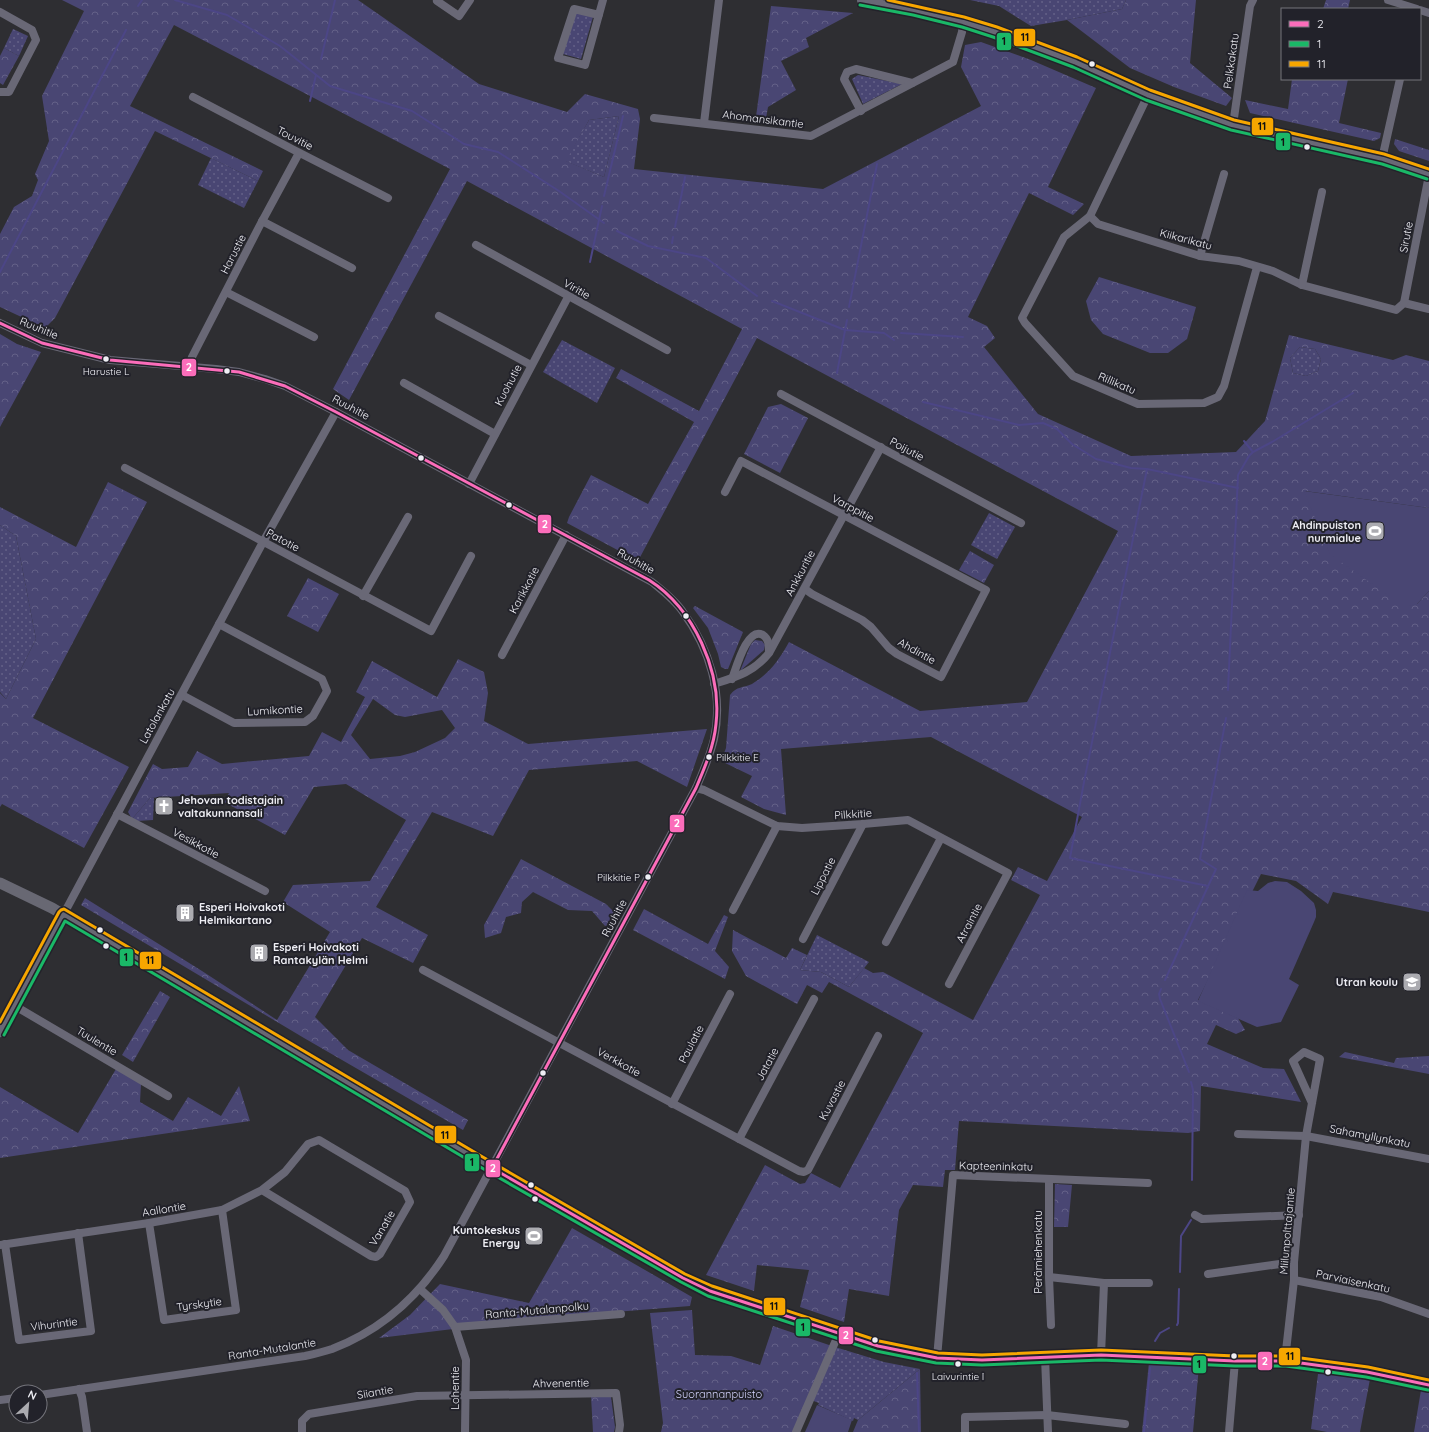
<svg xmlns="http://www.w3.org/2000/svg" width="1429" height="1432" viewBox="0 0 1429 1432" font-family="Quicksand,sans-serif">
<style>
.green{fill:url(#green-dots)}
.forest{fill:url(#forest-crowns);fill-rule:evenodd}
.pitch{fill:#494673}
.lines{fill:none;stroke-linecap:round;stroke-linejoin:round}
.stream{stroke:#4c4686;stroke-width:2}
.minor{stroke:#696876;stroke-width:8}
.major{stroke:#686873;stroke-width:11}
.bus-1-casing{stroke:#22222a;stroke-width:6}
.bus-2-casing{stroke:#22222a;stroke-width:6}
.bus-3-casing{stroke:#22222a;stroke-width:6}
.bus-1{stroke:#fb6dba;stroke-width:3}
.bus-2{stroke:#1ab867;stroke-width:3}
.bus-3{stroke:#f7a600;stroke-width:3}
.bus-dot{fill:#eeeef4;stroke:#22222a;stroke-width:1.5}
.labels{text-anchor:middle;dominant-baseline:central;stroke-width:4;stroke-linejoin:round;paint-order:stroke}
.bus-label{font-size:10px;fill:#eeeef4;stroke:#22222a}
.street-label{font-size:11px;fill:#eeeef4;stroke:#22222a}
.poi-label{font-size:11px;font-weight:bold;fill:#eeeef4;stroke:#22222a;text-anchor:end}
.park-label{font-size:11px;fill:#d2d1fb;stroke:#22222a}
.line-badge{stroke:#22222a;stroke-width:1.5}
.badge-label{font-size:11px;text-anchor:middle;font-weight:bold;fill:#fff}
.pale-badge-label{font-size:11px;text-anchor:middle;font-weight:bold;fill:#111}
</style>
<defs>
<pattern id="green-dots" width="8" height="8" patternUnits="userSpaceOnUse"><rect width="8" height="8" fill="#494673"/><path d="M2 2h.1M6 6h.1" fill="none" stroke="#646188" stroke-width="1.8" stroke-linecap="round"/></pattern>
<pattern id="forest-crowns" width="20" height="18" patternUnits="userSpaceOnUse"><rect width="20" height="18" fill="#494673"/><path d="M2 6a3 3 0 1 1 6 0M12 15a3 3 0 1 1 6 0" fill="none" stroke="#646188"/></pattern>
</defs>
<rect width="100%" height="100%" fill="#2e2e32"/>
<g class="green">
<path d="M970,0H1126L1122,9L1067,20L1031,26L999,6Z"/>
<path d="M576,13L593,17L581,59L563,54Z"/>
<path d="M13,29L28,36L19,56L4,48Z"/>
<path d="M858,75L902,84L863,104L852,79Z"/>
<path d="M619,116L604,177L565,161L589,120Z"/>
<path d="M211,158L258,181L244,208L198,185Z"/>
<path d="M562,340L615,368L597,403L543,372Z"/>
<path d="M1300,347L1315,349L1321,359L1318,371L1306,376L1293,373L1290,358Z"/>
<path d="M989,513L1015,527L997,559L971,545Z"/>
<path d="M0,525L16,536L36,639L6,699L0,692Z"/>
<path d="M150,798H154L153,820L137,821L132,819Z"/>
<path d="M817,935L869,962L849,987L821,972L800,970Z"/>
<path d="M835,1347L884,1362L920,1369L858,1420L854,1418L853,1421L818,1405L819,1403L811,1400Z"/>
</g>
<g class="forest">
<path d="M62,0H358L479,84L567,112L585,94L638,109L640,119L634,169L823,189L981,106L961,67L965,45L981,42L1031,60L1096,88L1048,187L1084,204L1073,215L1029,193L968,317L987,326L995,338L984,347L1038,414L1131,456L1236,452L1265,421L1289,335L1393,360L1406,355L1429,361V508L1305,491L1417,604L1429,591V912L1333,892L1328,904L1296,881L1261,874L1198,1000L1238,1018L1245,1030L1236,1034L1216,1025L1207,1044L1263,1068L1284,1069L1301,1102L1201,1086L1200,1131L1188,1133L959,1121L955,1170H945L943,1187L913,1185L899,1210L889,1296L849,1289L844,1322L800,1307L809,1270L757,1265L754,1291L706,1275L765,1165L800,1184L805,1183L811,1173L840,1188L923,1033L829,982L822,993L807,985L797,1004L746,976L732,951L733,930L786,958L792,948L807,955L800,970L821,972L849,987L864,968L873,973L883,972L973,1020L1040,895L1011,880L1018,867L1047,881L1082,817L931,737L781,749L786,815L764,809L741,797L752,776L721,761L726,748L730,695C737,686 743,688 752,684C770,673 779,660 789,642L920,711L1027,702L1118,531L757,338L638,561L567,523L569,517L591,475L648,504L694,422L616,378L621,369L699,411L742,329L467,181L349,400L333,389L450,169L174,25L130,106L263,171L258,181L155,131L55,318L45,328L0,307V234L14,207L32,196L38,180L35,174L49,141L42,96L84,11ZM619,116L604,177L566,161L589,120ZM1300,347L1315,349L1321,359L1318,371L1306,376L1293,373L1290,358Z"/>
<path d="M1126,0H1196L1190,63L1232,98L1226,106L1174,87L1130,68L1067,20L1122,9Z"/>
<path d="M1326,0H1350L1348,9H1323Z"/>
<path d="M771,6L853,13L806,38L809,47L781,61L796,90L768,107L765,124H755Z"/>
<path d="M4,48L19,56L3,85L0,83V56Z"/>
<path d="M1292,79H1348L1339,123L1381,133L1380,138L1374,141L1250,113L1245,100L1288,109Z"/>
<path d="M1395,139L1429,150V161L1399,151L1394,144Z"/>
<path d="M1099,277L1196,307L1187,339L1168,353H1150L1103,334L1091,320L1086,301Z"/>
<path d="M0,334L17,344L41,352L0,427Z"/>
<path d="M781,404L808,418L780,473L744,454L768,407Z"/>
<path d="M108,482L147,502L33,718L129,767L84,848L2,804L0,807V693L6,699L36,639L16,536L0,525V507L76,547Z"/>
<path d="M970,551L994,565L984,583L959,570Z"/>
<path d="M308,578L339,594L318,632L287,616Z"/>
<path d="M695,606L743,632L728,669H725L721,667L718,654L708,628L693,608Z"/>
<path d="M755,640L762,641L765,645L764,650L740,671L751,644Z"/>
<path d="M458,659L484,672L488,693L484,721L528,744L707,729L687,787L637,761L529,770L493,836L432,812L376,907L428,935L413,963L362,938L315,1017L348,1050L468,1120L463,1130L304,1038L81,905L85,898L202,971L277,1020L330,932L283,902L293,885L370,881L406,820L346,784L314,787L285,835L224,802L229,793L150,798L132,819L128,812L153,764L162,769L188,767L197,751L222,764L309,756L322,732L341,742L365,697L356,692L372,661L437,697ZM373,699L395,715L405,717L442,710L455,728L445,738L415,752L400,756L370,759L351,735Z"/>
<path d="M521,859L606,904L615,913L611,924L605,926L592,911L568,910L533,892L522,902L521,913L506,917L501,933L485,938L484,925Z"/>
<path d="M644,909L708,944L724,915L728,917L715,951L729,967L725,979L633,930Z"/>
<path d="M160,991L170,997L133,1062L122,1055Z"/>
<path d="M1345,1052L1394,1063L1396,1058L1429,1056V1074L1339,1057Z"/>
<path d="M116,1069L141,1084L140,1102L173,1121L188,1097L221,1116L239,1086L250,1121L0,1158V1087L78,1133Z"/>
<path d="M1055,1184L1072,1185L1068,1227H1054Z"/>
<path d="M572,1228L692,1297L690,1306L465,1324L453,1329L379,1338L410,1315L440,1284L529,1303Z"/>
<path d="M692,1310L695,1355L731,1356L760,1365L773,1326L832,1346L795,1432H661L663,1423L650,1313Z"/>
<path d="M1149,1362L1199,1366L1193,1432H1142Z"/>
<path d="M920,1369L921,1432H853L858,1420Z"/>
<path d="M1318,1374L1341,1375L1370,1379L1360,1432H1327L1311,1429Z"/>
<path d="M1421,1390L1429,1392V1432H1414Z"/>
<path d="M591,1396L611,1397L615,1427L614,1432H593Z"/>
</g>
<g class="pitch">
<path d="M1304,491L1429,508V591L1417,604L1409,606L1389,596L1330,554Z"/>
<path d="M1275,881L1287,882L1301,891L1314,903L1316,910V917L1314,922L1289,979L1299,985L1281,1022L1257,1027L1198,1001L1247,890L1258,891L1268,883Z"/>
<path d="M817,1405L852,1420L848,1432H805Z"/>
</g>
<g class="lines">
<g class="stream">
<path d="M175,0L227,15L280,46L330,86L412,111L464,144L498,152L559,191L604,223"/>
<path d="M138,6L142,0"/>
<path d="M321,59L335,0"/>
<path d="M310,101L316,75"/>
<path d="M604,196L623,116"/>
<path d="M675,227L685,177"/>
<path d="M617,231L648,246L706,258L757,296"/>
<path d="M672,243L673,237"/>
<path d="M590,262L602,206"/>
<path d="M0,272L126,30"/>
<path d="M772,301L845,330L884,333L894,340"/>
<path d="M849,307L877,164"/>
<path d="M901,333L963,337"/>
<path d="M837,373L847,320"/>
<path d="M923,402L1019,425L1043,423L1057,429L1072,444L1096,459L1131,468L1147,469L1238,488"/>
<path d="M1244,441L1253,452"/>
<path d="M1147,469L1084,782L1070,858L1208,886"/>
<path d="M1228,690L1238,475L1249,456L1253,452L1272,442L1353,393"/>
<path d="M1165,980L1216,869L1200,859L1226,718"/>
<path d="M1161,989L1159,994L1160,999L1189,1072"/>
<path d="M1191,1082L1193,1090L1192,1180"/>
<path d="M1180,1272L1181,1236L1191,1220"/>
<path d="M1177,1325L1178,1323L1179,1289"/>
<path d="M1155,1341L1160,1333L1169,1328"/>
<path d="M917,1373L919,1432"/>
<path d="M1144,1432L1150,1368"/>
</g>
<g class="minor">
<path d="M438,0L437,1L459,16L470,0"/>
<path d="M861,0L914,10L963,22L995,32L1075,62L1148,95L1233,125L1383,159L1429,174"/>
<path d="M1388,0L1417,9"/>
<path d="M1420,10L1429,13"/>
<path d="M0,12L32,30L36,40L9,92H0"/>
<path d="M599,15L574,9L558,58L585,65L603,0"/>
<path d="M1148,95L1090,216L1098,224L1200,256L1239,261L1273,271L1302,285L1396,310L1404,303L1429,309"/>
<path d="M193,97L292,149L388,198"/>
<path d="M861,111L844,79L847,72L856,69L912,83"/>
<path d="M654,118L811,136L953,62L962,32L963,22"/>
<path d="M704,123L719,0"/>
<path d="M1233,125L1250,6L1253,0"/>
<path d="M1383,159L1384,150L1400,79"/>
<path d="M1090,216L1064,237L1022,318L1025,323L1073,376L1138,404L1204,403L1218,397L1224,386L1257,267"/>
<path d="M262,221L352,268"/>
<path d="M476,245L667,350"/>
<path d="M1200,256L1224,174"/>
<path d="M1302,285L1322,192"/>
<path d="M226,292L314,337"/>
<path d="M1404,303L1429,175"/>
<path d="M439,316L531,365"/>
<path d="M0,323L42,343L110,360L216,369L239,372L265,379L285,386L336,412L652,582C663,591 675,600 683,612C709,648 724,694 714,739C710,756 703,772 696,788L444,1256C417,1298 379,1331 332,1349C323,1352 314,1354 305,1356L40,1395"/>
<path d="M189,367L192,357L259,227L299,153"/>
<path d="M404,383L495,434"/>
<path d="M781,394L1021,523"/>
<path d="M125,468L431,631L471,556"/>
<path d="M469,484L568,297"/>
<path d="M725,492L741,461L986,590L941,677L897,654L889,648L871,627L862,620L812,594L805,589"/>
<path d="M363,596L408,517"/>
<path d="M502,655L566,535"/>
<path d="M732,679C736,669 747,626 763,635C769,639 769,646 769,652"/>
<path d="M714,684C736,677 754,672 769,653L881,447"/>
<path d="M182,695L234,723L305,722L313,716L327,691L322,679L219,624"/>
<path d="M696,788L704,790L777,826L802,828L863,824L908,820L1008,873L949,984"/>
<path d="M117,814L265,891"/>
<path d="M733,910L777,826"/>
<path d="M803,939L863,824"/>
<path d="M886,942L941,838"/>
<path d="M423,970L799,1171L804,1172L808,1170L878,1036"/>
<path d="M15,1006L168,1096"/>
<path d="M0,1033L263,542L336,412"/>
<path d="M672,1104L730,994"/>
<path d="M1238,1134L1306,1136L1429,1159"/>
<path d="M739,1139L814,999"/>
<path d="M1049,1179V1277L1051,1325"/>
<path d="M1195,1215L1202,1219L1299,1215"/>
<path d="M149,1223L164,1320L236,1310L222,1210"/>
<path d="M5,1244L19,1340L91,1331L78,1233"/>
<path d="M0,1245L149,1223L222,1210L262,1190L285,1172L308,1144L319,1140L405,1191L410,1202L380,1254L376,1257L371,1256L262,1190"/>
<path d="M1208,1274L1294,1262"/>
<path d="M1049,1277L1104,1283H1149"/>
<path d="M1294,1280L1381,1297L1429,1314"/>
<path d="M420,1289L443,1310L455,1327L466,1360L465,1432"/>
<path d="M455,1327L621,1314"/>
<path d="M1101,1355L1104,1283"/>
<path d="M1045,1357L1048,1432"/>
<path d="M937,1358L953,1175L1148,1183"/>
<path d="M1286,1361V1351L1294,1280V1262L1306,1136L1320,1059L1304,1052L1293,1061L1312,1103"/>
<path d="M79,1389L82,1397L87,1432"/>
<path d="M0,1400L16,1398"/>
<path d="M302,1432V1421L309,1414L417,1396L616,1393L620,1425L619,1432"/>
<path d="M796,1432L839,1333"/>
<path d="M965,1432V1417L1047,1415L1125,1424"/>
<path d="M1229,1432L1235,1361"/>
</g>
<path class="major" d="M0,883L52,908L492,1168L683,1278L710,1291L878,1346L937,1358L982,1360L1101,1355L1235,1361H1286L1367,1372L1429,1385"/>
<defs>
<path id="bus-1" d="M0,323L42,343L110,360L239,372L285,386L336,412L649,580C694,609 722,671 716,724C714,746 705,767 696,788L492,1168L683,1278L710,1291L878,1346L937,1358L982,1360L1101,1355L1235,1361H1286L1367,1372L1429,1385"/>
<g id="bus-2">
<path d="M860,5L913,15L962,27L993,37L1073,67L1146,100L1231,130L1382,164L1427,179"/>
<path d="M4,1035L65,921L475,1164L681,1282L708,1296L876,1351L936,1363L982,1365L1101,1360L1235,1366H1286L1366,1377L1428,1390"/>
</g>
<g id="bus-3">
<path d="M888,0L964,17L997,27L1077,57L1150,90L1234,120L1384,154L1429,169"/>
<path d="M0,1022L59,912L61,910L64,909L481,1156L685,1274L712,1286L879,1341L938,1353L982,1355L1101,1350L1235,1356H1286L1368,1367L1429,1380"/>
</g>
</defs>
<use href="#bus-1" class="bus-1-casing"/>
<use href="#bus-2" class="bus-2-casing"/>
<use href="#bus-3" class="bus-3-casing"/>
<use href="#bus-1" class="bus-1"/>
<use href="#bus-2" class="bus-2"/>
<use href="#bus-3" class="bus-3"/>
</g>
<defs>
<symbol id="stadium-square" viewBox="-11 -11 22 22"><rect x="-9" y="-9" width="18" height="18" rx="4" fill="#ababb0" stroke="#22222a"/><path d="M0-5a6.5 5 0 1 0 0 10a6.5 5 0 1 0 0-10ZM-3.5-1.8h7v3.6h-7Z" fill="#fff"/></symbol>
<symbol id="church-square" viewBox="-11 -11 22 22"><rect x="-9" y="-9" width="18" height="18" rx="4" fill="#ababb0" stroke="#22222a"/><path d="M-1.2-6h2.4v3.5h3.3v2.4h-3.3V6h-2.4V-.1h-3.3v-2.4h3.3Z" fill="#fff"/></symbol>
<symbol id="building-square" viewBox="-11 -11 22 22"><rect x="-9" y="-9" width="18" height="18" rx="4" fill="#ababb0" stroke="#22222a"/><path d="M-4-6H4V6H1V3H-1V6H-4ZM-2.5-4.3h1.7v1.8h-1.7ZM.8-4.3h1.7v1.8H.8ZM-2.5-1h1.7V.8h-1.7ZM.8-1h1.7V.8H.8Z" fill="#fff"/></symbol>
<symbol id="school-square" viewBox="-11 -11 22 22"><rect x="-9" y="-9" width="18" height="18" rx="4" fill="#ababb0" stroke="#22222a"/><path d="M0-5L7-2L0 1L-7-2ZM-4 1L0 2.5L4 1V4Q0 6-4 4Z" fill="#fff"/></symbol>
</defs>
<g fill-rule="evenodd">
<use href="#stadium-square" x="1364" y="520" width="22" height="22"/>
<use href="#church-square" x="153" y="795" width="22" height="22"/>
<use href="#building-square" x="174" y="902" width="22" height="22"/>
<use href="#building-square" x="248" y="942" width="22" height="22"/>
<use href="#school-square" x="1401" y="971" width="22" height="22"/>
<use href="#stadium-square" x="523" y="1225" width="22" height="22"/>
</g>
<g class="bus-dot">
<circle cx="1092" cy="64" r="3.5"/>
<circle cx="1307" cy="147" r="3.5"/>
<circle cx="106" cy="359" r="3.5"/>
<circle cx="227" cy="371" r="3.5"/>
<circle cx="421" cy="458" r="3.5"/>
<circle cx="509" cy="505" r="3.5"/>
<circle cx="686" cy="616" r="3.5"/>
<circle cx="709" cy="757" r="3.5"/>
<circle cx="648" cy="877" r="3.5"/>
<circle cx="100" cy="930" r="3.5"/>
<circle cx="106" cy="946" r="3.5"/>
<circle cx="543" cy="1073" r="3.5"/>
<circle cx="531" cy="1185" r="3.5"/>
<circle cx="535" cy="1199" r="3.5"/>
<circle cx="875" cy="1340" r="3.5"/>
<circle cx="1234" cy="1356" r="3.5"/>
<circle cx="958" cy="1364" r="3.5"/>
<circle cx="1328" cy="1372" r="3.5"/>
</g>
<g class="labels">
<g class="bus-label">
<text x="106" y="371">Harustie L</text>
<text x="716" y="757" text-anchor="start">Pilkkitie E</text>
<text x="640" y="877" text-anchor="end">Pilkkitie P</text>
<text x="958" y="1376">Laivurintie I</text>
</g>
<g class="street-label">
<text transform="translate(1231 61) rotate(-82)">Pelkkakatu</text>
<text transform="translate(763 119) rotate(7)">Ahomansikantie</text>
<text transform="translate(295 138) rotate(27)">Touvitie</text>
<text transform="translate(1406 237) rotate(-79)">Sirutie</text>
<text transform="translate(1186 239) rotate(15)">Kiikarikatu</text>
<text transform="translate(233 254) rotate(-63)">Harustie</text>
<text transform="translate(577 289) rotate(29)">Viritie</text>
<text transform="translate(39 328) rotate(22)">Ruuhitie</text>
<text transform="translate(1117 383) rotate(23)">Rillikatu</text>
<text transform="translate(508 385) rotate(-62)">Kuohutie</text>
<text transform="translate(351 407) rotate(28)">Ruuhitie</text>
<text transform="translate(907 449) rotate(28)">Poijutie</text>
<text transform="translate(853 508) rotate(28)">Varppitie</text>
<text transform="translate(283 540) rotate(28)">Patotie</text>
<text transform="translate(636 561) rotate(29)">Ruuhitie</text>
<text transform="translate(800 573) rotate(-62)">Ankkuritie</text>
<text transform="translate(524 590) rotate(-62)">Karikkotie</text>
<text transform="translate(917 651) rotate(29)">Ahdintie</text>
<text transform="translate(275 710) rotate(-3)">Lumikontie</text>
<text transform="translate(157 716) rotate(-61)">Latolankatu</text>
<text transform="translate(853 814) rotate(-4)">Pilkkitie</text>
<text transform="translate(196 843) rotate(28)">Vesikkotie</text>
<text transform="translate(823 876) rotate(-63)">Lippatie</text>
<text transform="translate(614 918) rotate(-62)">Ruuhitie</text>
<text transform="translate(969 923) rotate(-62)">Atraintie</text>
<text transform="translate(97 1041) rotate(31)">Tuulentie</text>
<text transform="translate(691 1044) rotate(-62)">Paulatie</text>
<text transform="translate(619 1062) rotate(29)">Verkkotie</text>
<text transform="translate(767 1064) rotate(-62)">Jatatie</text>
<text transform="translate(832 1100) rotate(-62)">Kuvastie</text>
<text transform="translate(1370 1136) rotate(11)">Sahamyllynkatu</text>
<text transform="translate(996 1166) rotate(1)">Kapteeninkatu</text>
<text transform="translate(164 1209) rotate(-9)">Aallontie</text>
<text transform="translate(382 1228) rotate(-59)">Vanatie</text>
<text transform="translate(1287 1231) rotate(-85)">Miilunpolttajantie</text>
<text transform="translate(1038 1252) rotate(-90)">Perämiehenkatu</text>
<text transform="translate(1353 1281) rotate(12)">Parviaisenkatu</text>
<text transform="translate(199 1304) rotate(-8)">Tyrskytie</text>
<text transform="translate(537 1310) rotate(-5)">Ranta-Mutalanpolku</text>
<text transform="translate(54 1324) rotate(-7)">Vihurintie</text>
<text transform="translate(272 1349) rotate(-9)">Ranta-Mutalantie</text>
<text transform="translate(561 1383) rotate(-1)">Ahvenentie</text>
<text transform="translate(455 1388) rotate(-90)">Lohentie</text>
<text transform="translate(375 1392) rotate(-10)">Siiantie</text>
</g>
<g class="poi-label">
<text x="1361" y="525">Ahdinpuiston<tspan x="1361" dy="13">nurmialue</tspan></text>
<text x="178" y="800" text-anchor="start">Jehovan todistajain<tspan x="178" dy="13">valtakunnansali</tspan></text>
<text x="199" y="907" text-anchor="start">Esperi Hoivakoti<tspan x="199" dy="13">Helmikartano</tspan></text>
<text x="273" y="947" text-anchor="start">Esperi Hoivakoti<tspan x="273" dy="13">Rantakylän Helmi</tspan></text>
<text x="1398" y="982">Utran koulu</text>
<text x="520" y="1230">Kuntokeskus<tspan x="520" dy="13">Energy</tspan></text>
</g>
<g class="park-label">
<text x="719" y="1394">Suorannanpuisto</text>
</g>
</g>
<g class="line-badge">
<rect x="1013" y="28" width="23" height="19" rx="4" fill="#f7a600"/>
<rect x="996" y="32" width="16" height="19" rx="4" fill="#1ab867"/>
<rect x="1251" y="117" width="23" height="19" rx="4" fill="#f7a600"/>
<rect x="1275" y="132" width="16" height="19" rx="4" fill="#1ab867"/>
<rect x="181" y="358" width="16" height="19" rx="4" fill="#fb6dba"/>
<rect x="537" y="514" width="15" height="20" rx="4" fill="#fb6dba"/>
<rect x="669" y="814" width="16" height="19" rx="4" fill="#fb6dba"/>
<rect x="119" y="948" width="15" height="19" rx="4" fill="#1ab867"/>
<rect x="139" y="951" width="23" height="19" rx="4" fill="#f7a600"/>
<rect x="434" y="1125" width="23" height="19" rx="4" fill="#f7a600"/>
<rect x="464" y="1153" width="16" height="19" rx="4" fill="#1ab867"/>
<rect x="485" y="1159" width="16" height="19" rx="4" fill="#fb6dba"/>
<rect x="763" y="1297" width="23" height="19" rx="4" fill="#f7a600"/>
<rect x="795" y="1318" width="16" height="19" rx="4" fill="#1ab867"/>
<rect x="838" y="1326" width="16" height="19" rx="4" fill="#fb6dba"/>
<rect x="1278" y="1347" width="23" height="19" rx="4" fill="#f7a600"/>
<rect x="1257" y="1351" width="16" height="20" rx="4" fill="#fb6dba"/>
<rect x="1192" y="1355" width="15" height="19" rx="4" fill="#1ab867"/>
</g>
<g class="badge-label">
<text x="189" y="371">2</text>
<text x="545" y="528">2</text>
<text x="677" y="827">2</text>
<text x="493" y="1172">2</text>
<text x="846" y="1339">2</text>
<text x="1265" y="1365">2</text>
</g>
<g class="pale-badge-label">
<text x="1025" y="41">11</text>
<text x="1004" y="45">1</text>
<text x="1262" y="130">11</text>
<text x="1283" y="146">1</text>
<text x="126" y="961">1</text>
<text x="150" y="964">11</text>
<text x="445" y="1139">11</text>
<text x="472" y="1166">1</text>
<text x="774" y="1310">11</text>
<text x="803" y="1331">1</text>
<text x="1290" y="1360">11</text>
<text x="1199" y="1368">1</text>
</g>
<rect x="1281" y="8" width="140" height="72" fill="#22222a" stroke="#74747b"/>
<rect x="1289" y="21" width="20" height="6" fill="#fb6dba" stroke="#74747b"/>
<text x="1317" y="28" font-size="12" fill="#eeeef4">2</text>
<rect x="1289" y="41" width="20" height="6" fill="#1ab867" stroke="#74747b"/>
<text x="1317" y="48" font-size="12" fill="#eeeef4">1</text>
<rect x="1289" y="61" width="20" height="6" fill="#f7a600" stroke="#74747b"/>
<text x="1317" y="68" font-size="12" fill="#eeeef4">11</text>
<g transform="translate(28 1404) rotate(26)"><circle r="19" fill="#22222a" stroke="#74747b"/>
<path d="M0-3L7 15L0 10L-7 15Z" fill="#ababb0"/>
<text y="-6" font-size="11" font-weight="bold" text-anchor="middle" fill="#eeeef4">N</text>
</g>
</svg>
